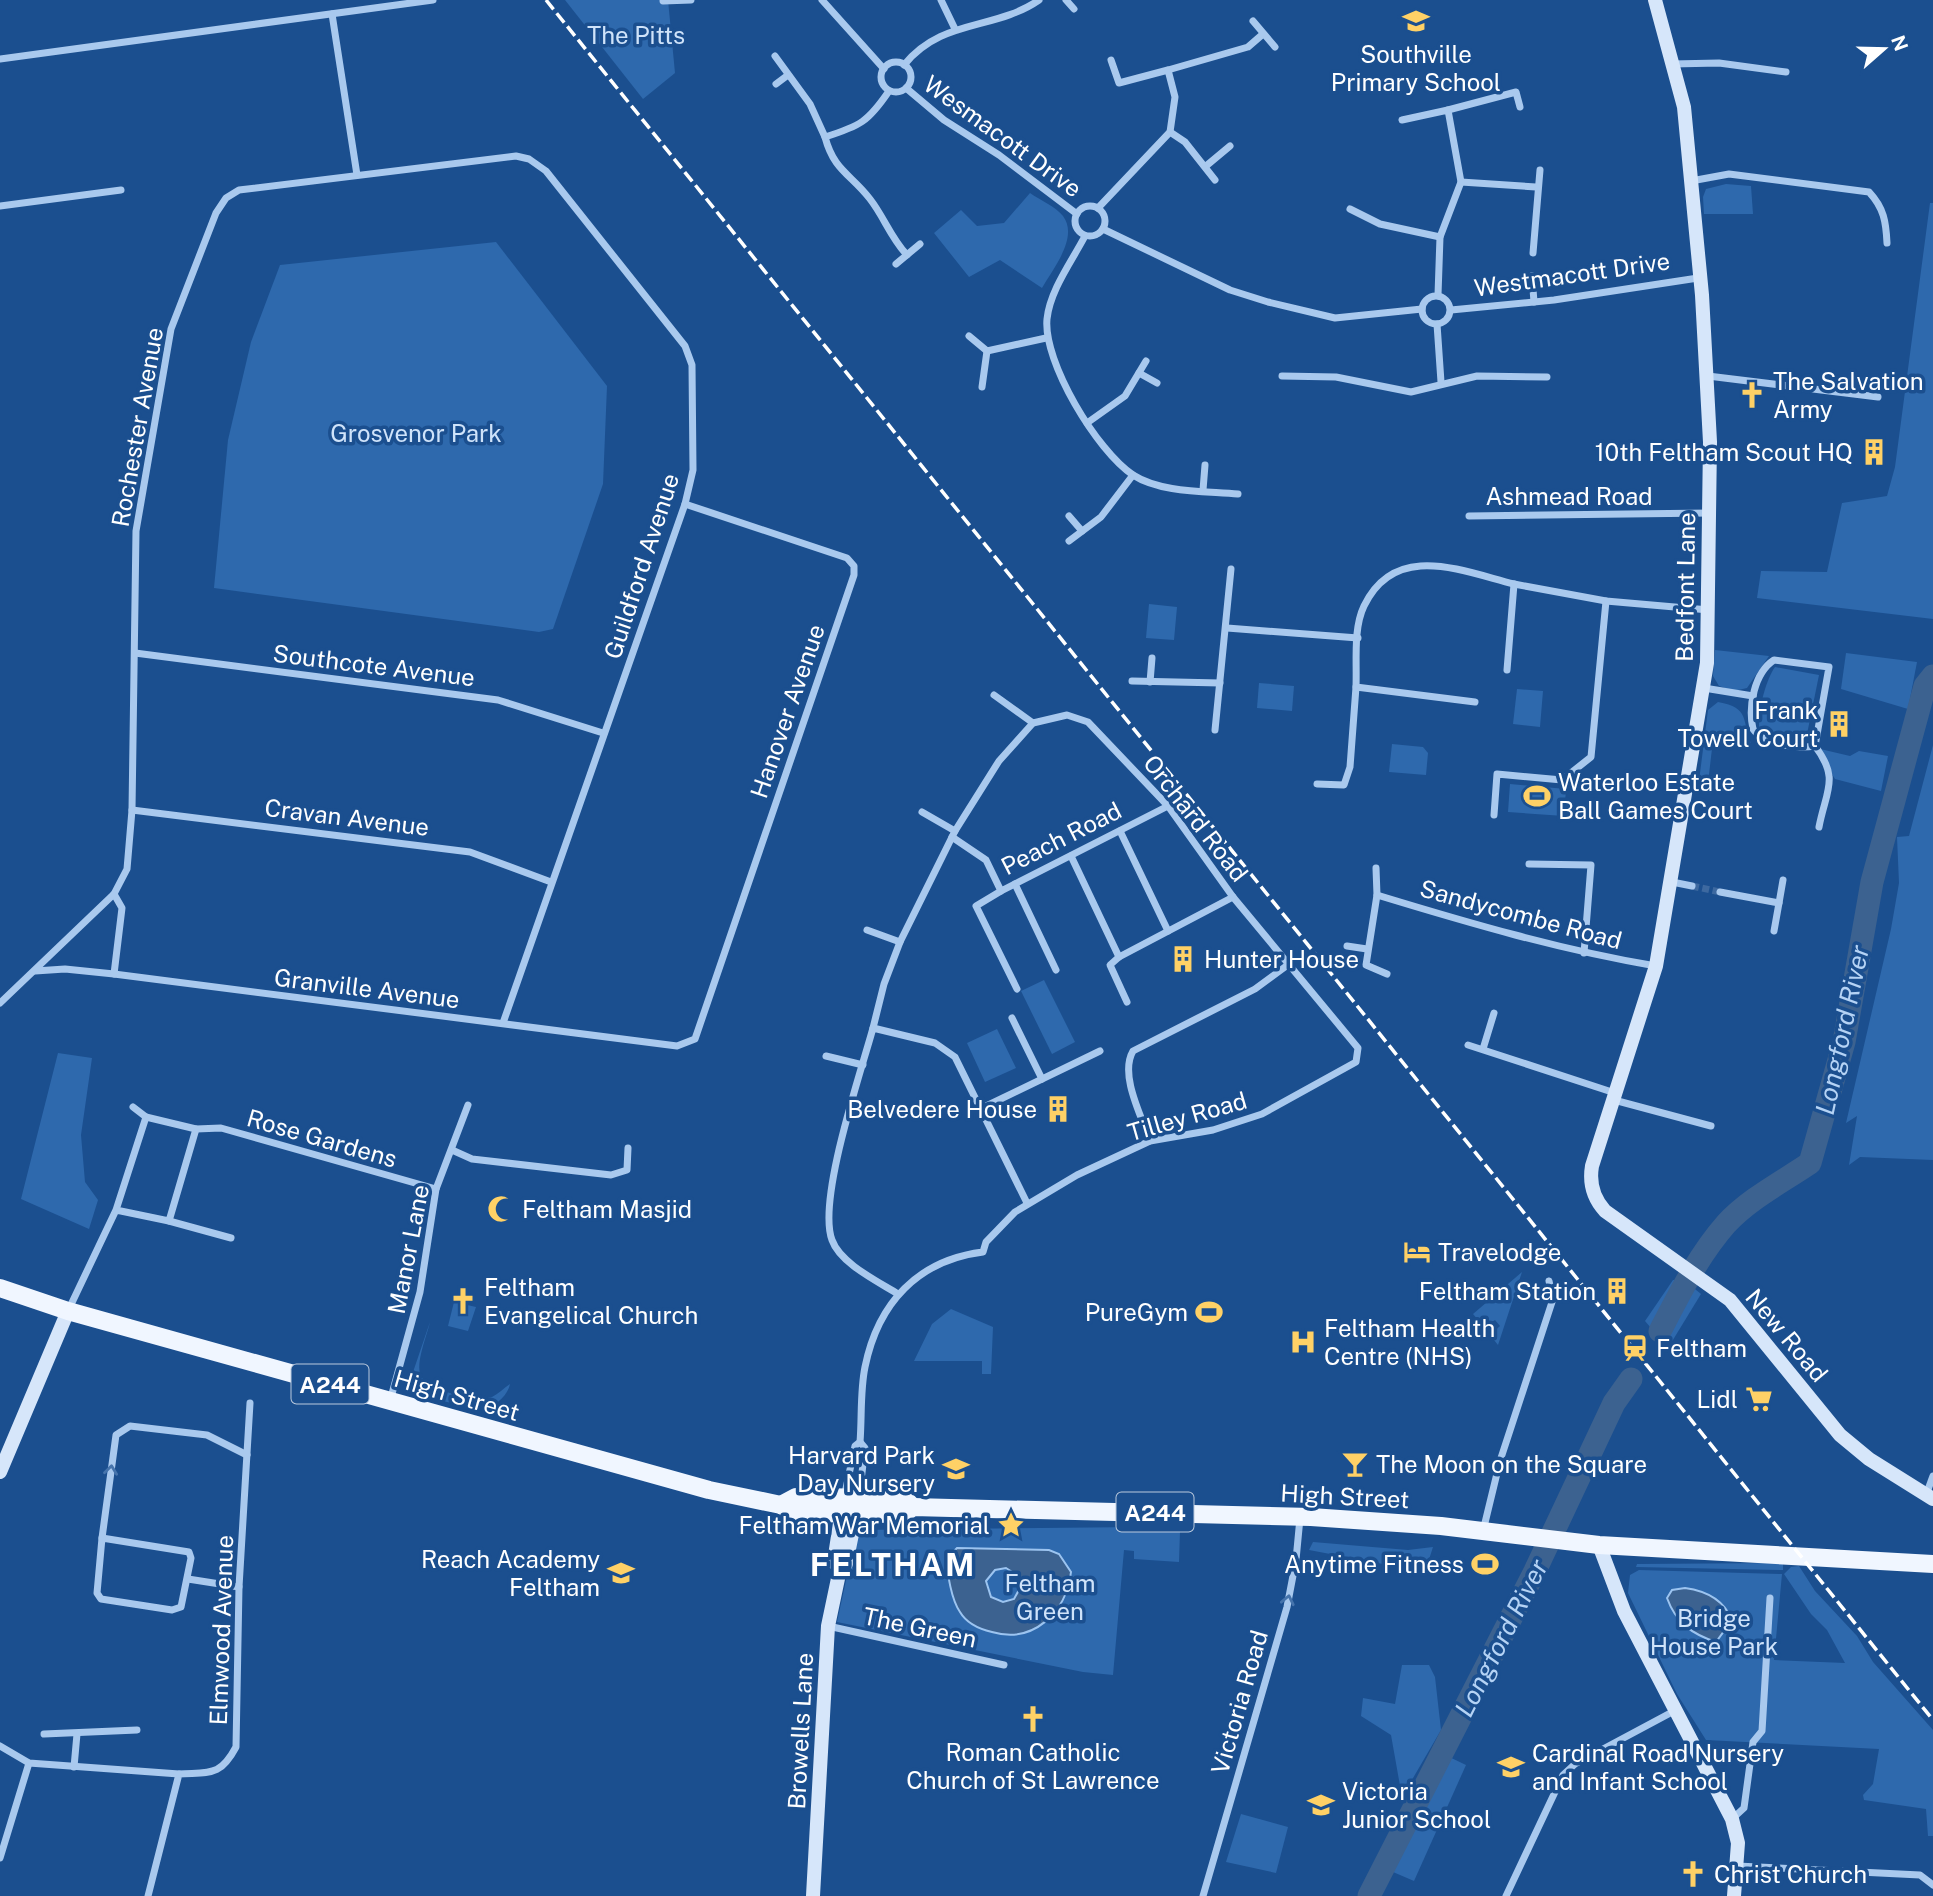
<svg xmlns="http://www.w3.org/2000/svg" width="1933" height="1896" viewBox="0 0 1933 1896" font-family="'Public Sans',sans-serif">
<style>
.green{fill:#2e69ad}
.water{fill:#3c6290;stroke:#9cc4f0;stroke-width:2;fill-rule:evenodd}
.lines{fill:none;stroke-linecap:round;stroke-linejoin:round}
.river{stroke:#3c6290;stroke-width:23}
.street-tunnel{stroke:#3d69a0;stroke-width:7;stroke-dasharray:7 3.5;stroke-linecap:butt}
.street{stroke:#a9c9ee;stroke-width:7}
.secondary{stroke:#d6e6fa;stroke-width:14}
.primary{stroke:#f0f6ff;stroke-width:18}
.rail{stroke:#fff;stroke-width:3.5;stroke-dasharray:12 5;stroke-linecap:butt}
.oneway{stroke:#4674ac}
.labels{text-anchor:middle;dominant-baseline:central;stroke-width:7;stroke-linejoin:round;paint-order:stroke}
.shield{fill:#1b4f8f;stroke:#bbcadd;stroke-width:2}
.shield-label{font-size:23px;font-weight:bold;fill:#fff}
.park-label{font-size:24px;fill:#cfe3fa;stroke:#1b4f8f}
.poi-label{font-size:24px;fill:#fff;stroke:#1b4f8f;text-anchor:start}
.street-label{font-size:24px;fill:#fff;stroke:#1b4f8f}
.water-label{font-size:26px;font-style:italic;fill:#b5d3f5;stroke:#1b4f8f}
.district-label{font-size:32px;font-weight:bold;letter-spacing:2px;fill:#fff;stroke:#1b4f8f}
</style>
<rect width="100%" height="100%" fill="#1b4f8f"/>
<g class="green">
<path d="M565,0H668L675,73L643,99Z"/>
<path d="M1726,184L1751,186L1753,214H1704L1703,197L1706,189Z"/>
<path d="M1030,193C1040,200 1056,207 1063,216C1079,237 1053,269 1042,288L1000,260L969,277L934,233L961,210L977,226L1004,223Z"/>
<path d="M1930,203H1933V619L1757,598L1761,571L1827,572L1842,503L1887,496L1895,467Z"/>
<path d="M496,242L607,386L603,484L553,629L539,632L214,588L228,440L251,342L280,265Z"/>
<path d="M1149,604L1177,607L1174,640L1146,638Z"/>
<path d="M1715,650L1769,656L1747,688L1734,691L1719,686L1713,676Z"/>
<path d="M1846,653L1917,662L1908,709L1841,689Z"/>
<path d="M1775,667L1819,675L1805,744L1782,742L1760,733C1756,717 1765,681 1775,667Z"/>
<path d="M1259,683L1294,686L1292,711L1257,708Z"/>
<path d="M1517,689L1543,691L1540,727L1513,724Z"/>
<path d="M1718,702C1751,708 1741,720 1752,746L1713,740L1708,783L1699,781L1708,710Z"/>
<path d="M1392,744L1423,747L1428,753L1426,775L1389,772Z"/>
<path d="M1933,745V1160L1860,1157L1849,1165L1857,1116L1846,1123L1891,929L1899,883L1897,837L1909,836Z"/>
<path d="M1816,748L1850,756L1859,751L1888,756L1881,791L1835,779Z"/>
<path d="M1510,784L1566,789L1564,816L1508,812Z"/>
<path d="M1044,980L1075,1042L1052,1054L1021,991Z"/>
<path d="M997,1029L1016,1068L985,1082L967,1043Z"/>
<path d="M58,1053L92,1058L81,1135L85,1182L98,1200L89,1229L21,1199Z"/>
<path d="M1522,1272L1498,1345L1490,1335L1500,1326L1495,1320L1484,1327L1473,1314Z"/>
<path d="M1673,1280H1684L1701,1294L1668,1348L1645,1321Z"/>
<path d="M454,1302L476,1307L468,1331L448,1326Z"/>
<path d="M951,1309L993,1327L991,1374H982V1361H914L932,1324Z"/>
<path d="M430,1322C427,1336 415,1363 421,1376C427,1391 478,1402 492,1397C498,1394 504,1388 510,1384C508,1395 497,1404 487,1409C464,1404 416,1403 412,1375Z"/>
<path d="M1140,1527L1180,1531L1179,1562L1134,1559V1551L1124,1550L1113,1675L1083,1672L837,1622L857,1530Z"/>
<path d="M1313,1542L1408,1550L1433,1547L1425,1572L1309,1550Z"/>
<path d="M1783,1563V1570L1636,1567L1637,1564Z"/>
<path d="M1799,1566L1815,1591L1857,1636L1873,1662L1933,1730V1836H1928L1926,1809L1864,1800L1863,1795L1873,1784L1879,1749L1706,1740L1677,1694L1628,1593L1630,1575L1639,1570L1782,1574L1774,1660L1845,1663L1827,1630L1811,1614L1784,1574L1791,1567Z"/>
<path d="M1402,1665H1429L1435,1677L1441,1730L1402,1797L1391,1735L1361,1716L1363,1698L1395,1704Z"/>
<path d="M1443,1754L1466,1765L1414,1881L1386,1869Z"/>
<path d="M1241,1814L1288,1827L1276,1873L1226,1862Z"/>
</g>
<g class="water">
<path d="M957,1548L1049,1550L1059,1554L1071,1572C1066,1613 1033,1644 992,1632C979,1629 967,1624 960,1612C951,1599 948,1575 946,1559ZM1006,1568L1017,1575L1020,1588L1014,1599L1003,1602L991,1597L986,1581L995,1570Z"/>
<path d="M1685,1588C1707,1591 1724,1600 1732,1620L1716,1642C1692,1634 1676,1623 1667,1598L1672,1590Z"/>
</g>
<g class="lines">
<g class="river">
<path d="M1660,1331C1680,1293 1698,1256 1726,1224C1749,1199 1782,1182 1810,1163L1844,1042L1872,882L1925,686L1933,676"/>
<path d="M1369,1896L1535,1571L1614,1403L1631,1379"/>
</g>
<path class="street-tunnel" d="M1692,886L1720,892"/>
<g class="street">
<path d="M822,0L884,69"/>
<path d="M941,0L955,29"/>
<path d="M1066,0L1074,9"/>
<path d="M663,1L691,0"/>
<path d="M332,14L357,175"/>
<path d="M1253,21L1275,47"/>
<path d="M775,56L810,104L825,137"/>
<path d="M0,59L433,0"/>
<circle cx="896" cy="77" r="15"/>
<path d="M1672,64L1719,63L1786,72"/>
<path d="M904,65C942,18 994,31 1039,0"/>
<path d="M1168,70L1248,47L1263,34"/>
<path d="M776,84L788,75"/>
<path d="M906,88L944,120L999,155L1077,214"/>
<path d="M889,91C868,122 860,126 825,137C834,171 851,174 870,199C884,217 891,238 907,255"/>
<path d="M1448,110L1516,92L1520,107"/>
<path d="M1402,120L1448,110L1461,182L1440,237L1438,295"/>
<path d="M1170,132L1185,142L1215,180"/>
<path d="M1206,166L1230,146"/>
<path d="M1691,181L1729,174L1869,192C1884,208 1886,222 1887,243"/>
<path d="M1461,182L1536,187"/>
<circle cx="1090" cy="221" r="15"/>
<path d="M0,206L121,190"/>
<path d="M1098,208L1170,132L1175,97L1168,70L1119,83L1111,60"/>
<path d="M1350,209L1380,224L1440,237"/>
<path d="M1103,229L1230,290L1268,302L1335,318L1422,309"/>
<path d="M1085,236C1072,261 1050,290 1047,319C1043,362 1097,451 1133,475C1161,493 1206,491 1238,494"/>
<path d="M1533,253L1540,170"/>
<path d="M896,264L920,244"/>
<path d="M1532,276L1534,302"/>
<circle cx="1436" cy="310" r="14"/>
<path d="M1451,310L1554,300L1698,278"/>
<path d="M1437,324L1441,382"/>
<path d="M969,336L987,351L1046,338"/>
<path d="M1139,373L1157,383"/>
<path d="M1282,376L1336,377L1411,392L1477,376L1547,377"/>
<path d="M1708,376L1878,397"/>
<path d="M982,387L987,351"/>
<path d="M1087,423L1125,396L1146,361"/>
<path d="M1203,490L1205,465"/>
<path d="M1069,516L1082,531"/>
<path d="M1469,516L1710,513"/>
<path d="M1069,541L1101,517L1133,475"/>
<path d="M1227,628L1358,638"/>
<path d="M135,653L498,700L603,733"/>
<path d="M1507,670L1514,584L1606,601L1709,610"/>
<path d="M1132,681L1220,683"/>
<path d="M1150,682L1152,658"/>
<path d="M1704,688L1753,696"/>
<path d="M994,695L1033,723"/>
<path d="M1475,702L1356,687C1357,661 1353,629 1364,606C1395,541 1462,571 1514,584"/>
<path d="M1215,730L1231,569"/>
<path d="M1815,746C1797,749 1764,745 1753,729C1748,707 1754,673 1774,660L1829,667L1815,746C1840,779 1826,790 1819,827"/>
<path d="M1317,784L1344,785L1350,767L1356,687"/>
<path d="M132,810L470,852L551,882"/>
<path d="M922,812L955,831"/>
<path d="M1494,815L1497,774L1562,780L1591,757L1606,601"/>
<path d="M1120,831L1168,931"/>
<path d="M952,837L986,860L1001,891L1168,806"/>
<path d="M1071,856L1119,957"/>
<path d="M1529,864L1591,865L1584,953"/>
<path d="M1376,868L1377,895L1366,965L1387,974"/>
<path d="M1672,882L1692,886"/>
<path d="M1015,884L1056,970"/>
<path d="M1001,891L976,906L1017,989"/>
<path d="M1720,892L1779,903L1774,931"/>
<path d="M1377,895C1469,923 1561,950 1656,966"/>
<path d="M1779,903L1783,880"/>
<path d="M867,930L900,942"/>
<path d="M1347,946L1367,949"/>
<path d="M35,971L65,969L114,974L677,1046L695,1039L854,575V566L847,558L685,504"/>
<path d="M114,974L122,908L114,894"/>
<path d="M1127,1002L1110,965L1119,957L1233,897"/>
<path d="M0,1003L114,894L127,869L132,810L136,531L171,329L216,213L226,198L239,190L516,156L529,159L546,171L685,346L692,365L693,470L685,504L503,1023"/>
<path d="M1012,1018L1042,1079"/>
<path d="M1468,1045L1615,1093"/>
<path d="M1483,1049L1494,1013"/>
<path d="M826,1056L863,1065"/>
<path d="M1614,1100L1711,1126"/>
<path d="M133,1107L146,1117"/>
<path d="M980,1109L1100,1051"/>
<path d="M196,1129L221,1128L436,1189"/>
<path d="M1150,1141C1142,1117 1119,1075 1133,1051L1255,989L1289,964"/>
<path d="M452,1150L472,1159L611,1175L627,1170L628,1148"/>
<path d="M169,1221L231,1238"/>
<path d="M898,1294C877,1281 840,1263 832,1240C817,1200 861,1072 873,1028L935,1043L955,1057L1027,1203"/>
<path d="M68,1311L116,1210L146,1117L196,1129L169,1221L116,1210"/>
<path d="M390,1401L420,1292L436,1189L468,1105"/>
<path d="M1926,1495L1933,1476"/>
<path d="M859,1497L865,1448L860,1442"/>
<path d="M844,1498L855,1446L860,1442C862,1417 860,1391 865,1367C878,1303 918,1260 983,1252L986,1242L1015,1212L1077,1175L1150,1141L1213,1130L1262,1114L1356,1062L1358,1048L1233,897L1168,806L1088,722L1067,715L1033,723L999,761L955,831L900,942L884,984L873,1028"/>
<path d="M1483,1531L1500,1461L1553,1299L1549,1281"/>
<path d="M102,1538L189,1552L191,1558L181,1607L172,1610L101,1599L97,1593Z"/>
<path d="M102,1538L116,1435L130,1426L207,1435L247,1455"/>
<path d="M188,1579L239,1587"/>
<path d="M828,1626L1004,1665"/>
<path d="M44,1734L137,1730"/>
<path d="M0,1746L29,1763L179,1774"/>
<path d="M74,1767L77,1734"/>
<path d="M1732,1819L1744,1808L1753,1742L1762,1731L1770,1598"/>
<path d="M0,1858L29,1763"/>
<path d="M1737,1866L1920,1875L1933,1885"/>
<path d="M148,1896L179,1774C210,1772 220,1777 236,1747L239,1587L250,1403"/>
<path d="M1203,1896L1287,1607L1296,1560L1300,1518"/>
<path d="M1506,1896L1563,1775L1575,1764L1676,1710"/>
</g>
<g class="secondary">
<path d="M1655,0L1684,107L1702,295L1710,442L1707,663L1656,966L1592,1166C1589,1184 1593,1198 1605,1211L1730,1300L1840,1435L1869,1459L1933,1499"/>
<path d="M0,1472L68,1311"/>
<path d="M1599,1545L1624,1611L1732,1819L1738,1843L1734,1896"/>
<path d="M840,1569L834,1562L843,1504"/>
<path d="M813,1896L828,1626L840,1569L846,1564L858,1504"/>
</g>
<g class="primary">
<path d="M0,1288L68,1311L709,1490L781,1505L794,1513L904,1514L913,1507L1311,1517L1441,1526L1599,1545L1933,1564"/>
<path d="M781,1505L796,1497L904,1498L913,1507"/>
</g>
<path class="rail" d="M546,0L1933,1720"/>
</g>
<defs><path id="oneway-chevron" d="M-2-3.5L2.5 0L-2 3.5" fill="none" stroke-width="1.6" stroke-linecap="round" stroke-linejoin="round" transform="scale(1.75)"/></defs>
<g class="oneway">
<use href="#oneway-chevron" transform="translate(111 1470) rotate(-83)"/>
<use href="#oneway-chevron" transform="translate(1288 1600) rotate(-78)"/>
</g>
<defs>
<symbol id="school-bare" viewBox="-9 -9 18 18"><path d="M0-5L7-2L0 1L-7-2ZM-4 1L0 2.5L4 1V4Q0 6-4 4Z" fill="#ffd166" stroke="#1b4f8f" stroke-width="2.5" paint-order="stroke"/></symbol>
<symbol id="church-bare" viewBox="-9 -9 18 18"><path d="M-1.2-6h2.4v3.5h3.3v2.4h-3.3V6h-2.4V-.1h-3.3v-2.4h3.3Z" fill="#ffd166" stroke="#1b4f8f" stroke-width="2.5" paint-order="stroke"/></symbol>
<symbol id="building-bare" viewBox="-9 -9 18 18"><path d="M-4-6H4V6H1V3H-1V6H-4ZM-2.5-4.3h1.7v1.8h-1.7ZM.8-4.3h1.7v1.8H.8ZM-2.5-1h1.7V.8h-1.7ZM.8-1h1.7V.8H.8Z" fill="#ffd166" stroke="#1b4f8f" stroke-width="2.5" paint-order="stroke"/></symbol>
<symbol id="stadium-bare" viewBox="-9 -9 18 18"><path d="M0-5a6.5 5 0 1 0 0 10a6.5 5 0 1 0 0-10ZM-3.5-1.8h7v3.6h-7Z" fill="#ffd166" stroke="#1b4f8f" stroke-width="2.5" paint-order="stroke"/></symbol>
<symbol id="mosque-bare" viewBox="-9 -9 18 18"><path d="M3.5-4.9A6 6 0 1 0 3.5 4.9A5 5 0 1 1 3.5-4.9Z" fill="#ffd166" stroke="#1b4f8f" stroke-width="2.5" paint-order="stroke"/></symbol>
<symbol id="hotel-bare" viewBox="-9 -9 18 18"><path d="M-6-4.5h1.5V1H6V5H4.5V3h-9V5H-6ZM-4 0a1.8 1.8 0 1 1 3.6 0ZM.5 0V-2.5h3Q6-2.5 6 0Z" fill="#ffd166" stroke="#1b4f8f" stroke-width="2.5" paint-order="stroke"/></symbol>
<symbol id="hospital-bare" viewBox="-9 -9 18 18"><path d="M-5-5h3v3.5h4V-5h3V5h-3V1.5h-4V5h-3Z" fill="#ffd166" stroke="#1b4f8f" stroke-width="2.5" paint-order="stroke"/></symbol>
<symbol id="station-bare" viewBox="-9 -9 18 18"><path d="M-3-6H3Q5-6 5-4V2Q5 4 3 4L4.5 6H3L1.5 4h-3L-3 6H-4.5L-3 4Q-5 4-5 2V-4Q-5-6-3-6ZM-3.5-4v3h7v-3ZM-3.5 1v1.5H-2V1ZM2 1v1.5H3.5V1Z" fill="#ffd166" stroke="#1b4f8f" stroke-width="2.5" paint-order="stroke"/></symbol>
<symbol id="supermarket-bare" viewBox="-9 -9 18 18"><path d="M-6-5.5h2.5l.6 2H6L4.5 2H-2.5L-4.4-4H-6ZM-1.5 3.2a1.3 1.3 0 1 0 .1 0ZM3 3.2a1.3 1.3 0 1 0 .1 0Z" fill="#ffd166" stroke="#1b4f8f" stroke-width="2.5" paint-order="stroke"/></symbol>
<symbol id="bar-bare" viewBox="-9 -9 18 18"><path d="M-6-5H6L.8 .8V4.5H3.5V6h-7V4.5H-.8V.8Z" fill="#ffd166" stroke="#1b4f8f" stroke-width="2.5" paint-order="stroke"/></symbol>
<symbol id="sight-bare" viewBox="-9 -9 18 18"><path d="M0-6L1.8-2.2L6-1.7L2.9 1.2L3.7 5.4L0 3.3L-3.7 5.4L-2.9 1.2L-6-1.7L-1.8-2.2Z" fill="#ffd166" stroke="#1b4f8f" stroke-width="2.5" paint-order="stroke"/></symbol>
</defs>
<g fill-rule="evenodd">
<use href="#school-bare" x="1397" y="2" width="38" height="38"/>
<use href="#church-bare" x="1733" y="376" width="38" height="38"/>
<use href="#building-bare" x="1855" y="433" width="38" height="38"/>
<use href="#building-bare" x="1820" y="705" width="38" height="38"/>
<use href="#stadium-bare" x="1518" y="777" width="38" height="38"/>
<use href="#building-bare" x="1164" y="940" width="38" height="38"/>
<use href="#building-bare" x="1039" y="1090" width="38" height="38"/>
<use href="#mosque-bare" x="482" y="1190" width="38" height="38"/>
<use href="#hotel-bare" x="1398" y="1233" width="38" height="38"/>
<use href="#building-bare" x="1598" y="1272" width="38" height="38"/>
<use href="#church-bare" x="444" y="1282" width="38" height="38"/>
<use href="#stadium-bare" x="1190" y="1293" width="38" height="38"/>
<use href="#hospital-bare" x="1284" y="1323" width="38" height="38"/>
<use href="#station-bare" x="1616" y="1329" width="38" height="38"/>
<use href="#supermarket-bare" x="1740" y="1380" width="38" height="38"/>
<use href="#bar-bare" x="1336" y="1445" width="38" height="38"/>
<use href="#school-bare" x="937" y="1450" width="38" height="38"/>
<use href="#sight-bare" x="992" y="1506" width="38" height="38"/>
<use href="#stadium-bare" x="1466" y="1545" width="38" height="38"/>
<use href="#school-bare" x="602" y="1554" width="38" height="38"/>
<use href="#church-bare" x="1014" y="1700" width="38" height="38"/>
<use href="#school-bare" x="1492" y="1748" width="38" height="38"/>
<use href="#school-bare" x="1302" y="1786" width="38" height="38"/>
<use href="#church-bare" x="1674" y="1855" width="38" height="38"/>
</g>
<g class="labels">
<g class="shield">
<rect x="291.5" y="1364.5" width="77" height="39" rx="5"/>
<rect x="1116.5" y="1492.5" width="77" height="39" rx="5"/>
</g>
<g class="shield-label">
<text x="330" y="1384">A244</text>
<text x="1155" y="1512">A244</text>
</g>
<g class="park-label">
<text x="636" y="35">The Pitts</text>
<text x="416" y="433">Grosvenor Park</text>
<text x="1050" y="1583">Feltham<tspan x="1050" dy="28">Green</tspan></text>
<text x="1714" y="1618">Bridge<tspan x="1714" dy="28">House Park</tspan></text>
</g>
<g class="poi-label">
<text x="1416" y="54" text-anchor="middle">Southville<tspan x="1416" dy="28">Primary School</tspan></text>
<text x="1773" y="381">The Salvation<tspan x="1773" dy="28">Army</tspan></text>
<text x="1853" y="452" text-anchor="end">10th Feltham Scout HQ</text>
<text x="1818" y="710" text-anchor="end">Frank<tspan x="1818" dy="28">Towell Court</tspan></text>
<text x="1558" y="782">Waterloo Estate<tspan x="1558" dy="28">Ball Games Court</tspan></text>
<text x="1204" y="959">Hunter House</text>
<text x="1037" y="1109" text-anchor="end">Belvedere House</text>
<text x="522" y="1209">Feltham Masjid</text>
<text x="1438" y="1252">Travelodge</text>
<text x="484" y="1287">Feltham<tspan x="484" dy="28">Evangelical Church</tspan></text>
<text x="1596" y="1291" text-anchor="end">Feltham Station</text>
<text x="1188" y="1312" text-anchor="end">PureGym</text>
<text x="1324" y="1328">Feltham Health<tspan x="1324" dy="28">Centre (NHS)</tspan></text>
<text x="1656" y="1348">Feltham</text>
<text x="1738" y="1399" text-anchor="end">Lidl</text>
<text x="935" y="1455" text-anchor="end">Harvard Park<tspan x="935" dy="28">Day Nursery</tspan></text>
<text x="1376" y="1464">The Moon on the Square</text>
<text x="990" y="1525" text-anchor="end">Feltham War Memorial</text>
<text x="600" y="1559" text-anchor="end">Reach Academy<tspan x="600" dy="28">Feltham</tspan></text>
<text x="1464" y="1564" text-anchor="end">Anytime Fitness</text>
<text x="1033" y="1752" text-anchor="middle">Roman Catholic<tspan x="1033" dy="28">Church of St Lawrence</tspan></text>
<text x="1532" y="1753">Cardinal Road Nursery<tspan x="1532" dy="28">and Infant School</tspan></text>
<text x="1342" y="1791">Victoria<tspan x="1342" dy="28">Junior School</tspan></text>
<text x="1714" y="1874">Christ Church</text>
</g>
<g class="street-label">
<text transform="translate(1003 136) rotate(36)">Wesmacott Drive</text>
<text transform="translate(1572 274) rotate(-8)">Westmacott Drive</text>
<text transform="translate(137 427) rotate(-80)">Rochester Avenue</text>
<text x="1569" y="496">Ashmead Road</text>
<text transform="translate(641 566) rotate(-72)">Guildford Avenue</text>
<text transform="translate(1685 587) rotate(-89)">Bedfont Lane</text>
<text transform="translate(374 665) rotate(7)">Southcote Avenue</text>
<text transform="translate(787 711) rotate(-71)">Hanover Avenue</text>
<text transform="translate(347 817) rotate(7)">Cravan Avenue</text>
<text transform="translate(1196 818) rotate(52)">Orchard Road</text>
<text transform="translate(1061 838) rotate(-27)">Peach Road</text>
<text transform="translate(1521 914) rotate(15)">Sandycombe Road</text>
<text transform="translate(367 988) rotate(7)">Granville Avenue</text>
<text transform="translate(1187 1116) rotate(-16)">Tilley Road</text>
<text transform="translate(322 1138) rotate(16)">Rose Gardens</text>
<text transform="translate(408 1249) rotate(-79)">Manor Lane</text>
<text transform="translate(1787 1335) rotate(50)">New Road</text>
<text transform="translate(457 1395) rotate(16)">High Street</text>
<text transform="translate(1345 1496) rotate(3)">High Street</text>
<text transform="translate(920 1627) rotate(12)">The Green</text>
<text transform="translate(221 1630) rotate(-88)">Elmwood Avenue</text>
<text transform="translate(1239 1702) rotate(-74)">Victoria Road</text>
<text transform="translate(800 1731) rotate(-87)">Browells Lane</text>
</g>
<g class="water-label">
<text transform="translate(1842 1030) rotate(-78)">Longford River</text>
<text transform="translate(1501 1638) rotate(-63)">Longford River</text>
</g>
<g class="district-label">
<text x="893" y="1564">FELTHAM</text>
</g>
</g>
<g transform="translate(1884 49) rotate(70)" stroke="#1b4f8f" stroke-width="5" paint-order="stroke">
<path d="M0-5L12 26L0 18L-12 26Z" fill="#ffffff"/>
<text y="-10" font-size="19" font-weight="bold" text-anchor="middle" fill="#ffffff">N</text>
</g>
</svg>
